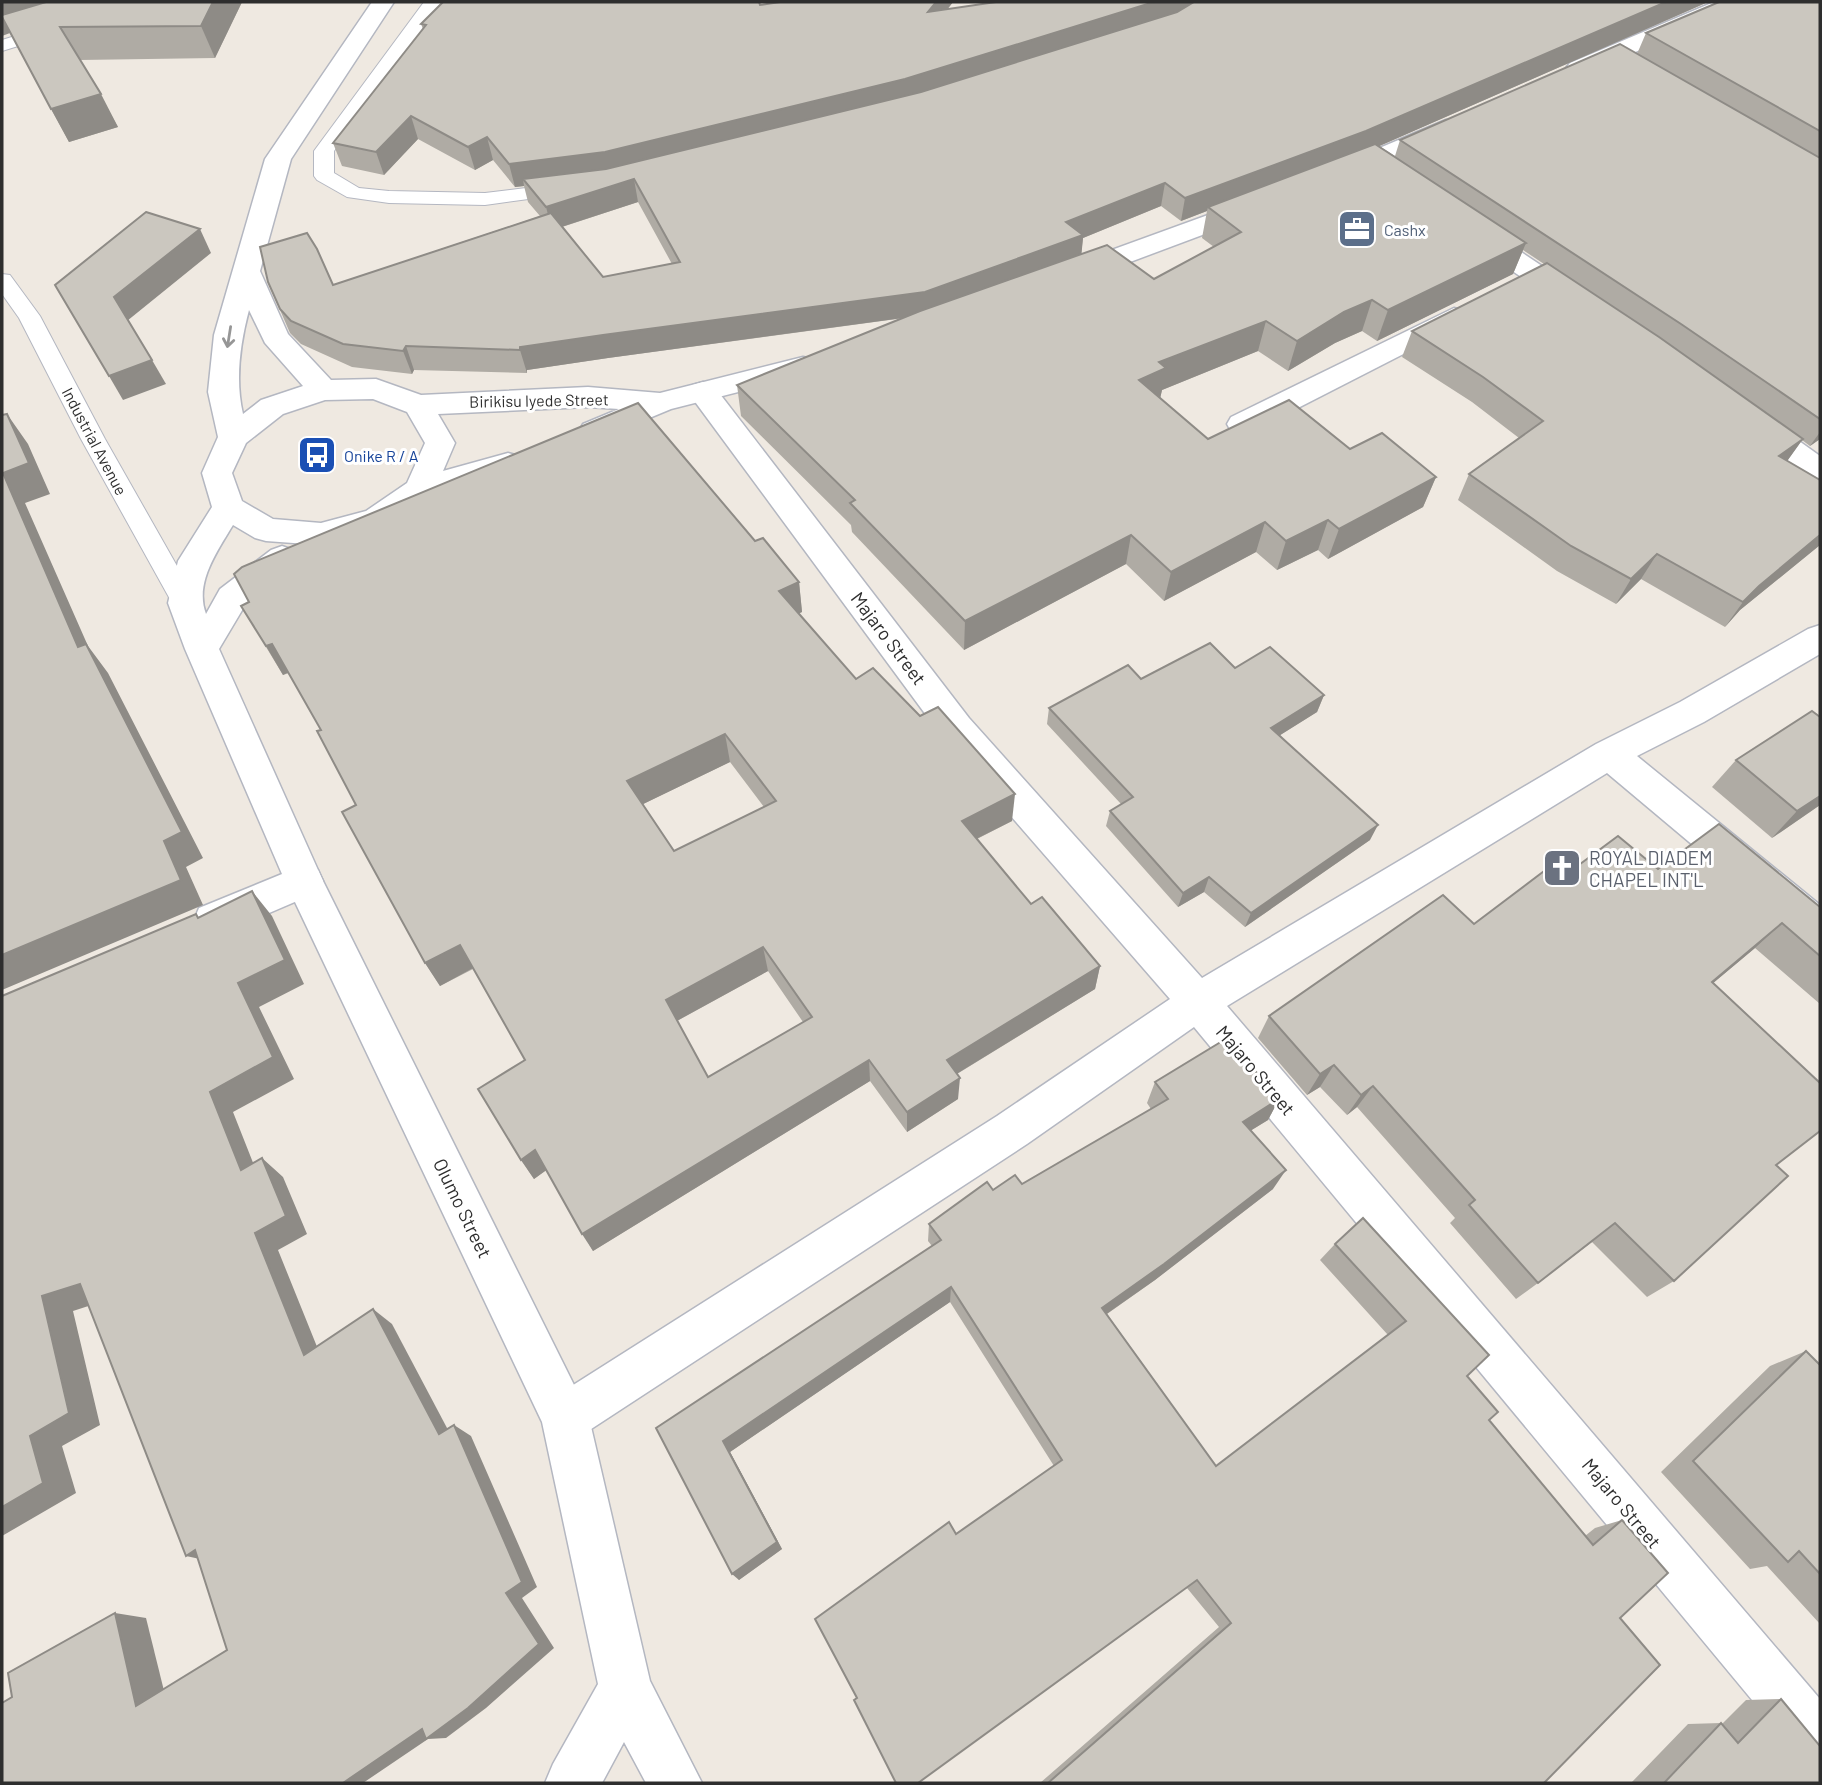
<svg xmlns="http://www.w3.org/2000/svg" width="1822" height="1785" viewBox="0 0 1822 1785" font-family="Barlow,sans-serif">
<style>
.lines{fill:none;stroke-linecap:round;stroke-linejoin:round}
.lane-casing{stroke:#b4b7c1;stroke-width:2}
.street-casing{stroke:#b4b7c1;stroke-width:3}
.secondary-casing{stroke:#b4b7c1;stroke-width:3}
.lane{fill:#fff;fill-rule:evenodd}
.street{fill:#fff;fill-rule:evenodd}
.secondary{fill:#fff;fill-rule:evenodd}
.wall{fill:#afaba4;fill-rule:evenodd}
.shaded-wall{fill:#8e8b86}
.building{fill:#cbc7bf;stroke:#8e8b86;stroke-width:2;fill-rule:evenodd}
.oneway{stroke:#969696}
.labels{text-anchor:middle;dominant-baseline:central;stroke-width:6;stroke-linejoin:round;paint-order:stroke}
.far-service-label{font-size:16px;fill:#4e5e75;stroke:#fff;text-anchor:start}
.far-street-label{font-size:16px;fill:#2e2e2e;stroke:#fff}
.far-transit-label{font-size:16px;fill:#164399;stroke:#fff;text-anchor:start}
.street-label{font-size:19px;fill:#2e2e2e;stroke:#fff}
.worship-label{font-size:19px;fill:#5b616d;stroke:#fff;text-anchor:start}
</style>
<rect width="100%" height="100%" fill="#efe9e1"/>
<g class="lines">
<defs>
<g id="lane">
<path d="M424,2H442L334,151V173L359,188L389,191L485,193L566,183L573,185L576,189L573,193L485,205L389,203L347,197L317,180L314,176V151Z"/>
<path d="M51,25L57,26L60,30L57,34L2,51V40Z"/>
<path d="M2,274L10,275L40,316L105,439L198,603L194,610L185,612L176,610L81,439L19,318L2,294Z"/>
</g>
<g id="street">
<path d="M1473,224L1482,226L1584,294L1588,300L1584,306L1574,309L1564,306L1464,238L1460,232L1464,226Z"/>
<path d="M1454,308L1464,311L1468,317L1464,323L1253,431L1242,434L1231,431L1227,424L1231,417Z"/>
<path d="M703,382L713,385L969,718L1202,978L1596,744L1680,702L1808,629L1820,625V654L1704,722L1637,756L1820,905V945L1806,940L1607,773L1227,1006L1820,1699V1767L1801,1759L1194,1027L1027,1144L582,1435L565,1442L548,1435L541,1418L548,1401L997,1116L1170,999L943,738L693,399L688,392L693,385Z"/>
<path d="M1750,411L1761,414L1820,456V481L1809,478L1739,428L1735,421L1739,414Z"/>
<path d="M304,865L318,870L323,881L318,892L213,937L199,932L194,920L199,908Z"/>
</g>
<g id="secondary">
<path d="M372,2H394L291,159L260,271L288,334L331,380L376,379L421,395L588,387L660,393L803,357L813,359L818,366L813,373L671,409L594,441L583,438L579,431L583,424L619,409L588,407L438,414L455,443L443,471L508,453L519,456L523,463L519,470L431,497L388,527L321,545L266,541L255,538L233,525C218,550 194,583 206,614L220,589L271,550L282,546L293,550L298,558L293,566L244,607L219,649L322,879L582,1401L589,1418L650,1681L702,1783H646L624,1742L602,1783H545L553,1764L598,1684L542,1422L285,881L185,649L168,603L178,561L212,507L202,473L218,437L208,392L214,335L265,159ZM249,310L265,343L303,386L261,400L243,414C235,380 240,344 249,310ZM373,399L407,412L425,443L407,483L366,511L321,523L273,519L242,501L232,473L246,443L283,414L325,400Z"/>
<path d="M1714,2H1744L1741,7L1586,73H1570L1566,68L1570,63Z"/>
<path d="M1446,120L1455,122L1458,127L1455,132L1350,178L1341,181L1332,178L1328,173L1332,168Z"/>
<path d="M1252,199L1261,201L1265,207L1261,213L1082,280L1072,282L1062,280L1058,274L1062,268Z"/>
</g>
</defs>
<use href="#lane" class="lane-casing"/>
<use href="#street" class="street-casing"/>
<use href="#secondary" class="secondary-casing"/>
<use href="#lane" class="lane"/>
<use href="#street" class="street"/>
<use href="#secondary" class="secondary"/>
</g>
<g class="wall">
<path d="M2,2H242L215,58L80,60L118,127L69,142L10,33Z"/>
<path d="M780,2H953L947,9L1708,2L1379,146L1395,156L1400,140L1637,54L1646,33L1820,2V439L1810,446L1802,440L1787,461L1820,480V545L1740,610L1725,627L1641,579L1616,604L1557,571L1458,500L1469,474L1519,438L1472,402L1402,357L1412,331L1544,264L1523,250L1513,274L1377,341L1362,331L1335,343L1288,371L1258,351L1162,390L1160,398L1208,439L1350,449L1436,477L1423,507L1328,559L1318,550L1277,570L1256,552L1164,601L1126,564L964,650L852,532L851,525L741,416L737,385L904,318L608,358L527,370V373L414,370L412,374L352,367L301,344L290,333L268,282L333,285L540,216L528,202L524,186L515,187L493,160L475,170L418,139L384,175L342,166L333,143L423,29L421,24L760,5ZM638,202L672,264L603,277L562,227ZM1161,206L1181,221L1207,211L1202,238L1214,247L1154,279L1081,254L1083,238Z"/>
<path d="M755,541L799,582L802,612L799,613L856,679L1012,821L977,839L1031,904L1100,966L1095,989L957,1074L958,1099L907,1132L870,1081L593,1251L546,1170L534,1179L521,1160L525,1060L473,969L440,986L425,963L356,805L321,730L289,673L283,675L241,606ZM730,762L764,807L674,851L643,804ZM768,971L803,1022L708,1077L677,1021Z"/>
<path d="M1235,668L1324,695L1317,712L1280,735L1370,840L1245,927L1204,892L1178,907L1106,826L1110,811L1121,804L1047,724L1049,708L1141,679Z"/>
<path d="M1820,717V805L1772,838L1712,787L1736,760Z"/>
<path d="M1658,869L1820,907V1004L1755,948L1713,983L1674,1281L1647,1297L1592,1242L1538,1283L1516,1299L1450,1223L1455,1218L1357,1107L1347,1115L1320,1087L1307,1095L1258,1038L1269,1016L1474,924L1568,873Z"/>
<path d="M1155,1082L1279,1099L1268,1120L1250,1131L1273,1189L1155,1280L1107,1314L1216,1466L1388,1335L1320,1260L1335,1244L1467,1376L1489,1420L1585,1536L1595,1528L1622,1520L1620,1618L1544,1783H1040L1219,1627L1187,1588L857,1698L956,1534L1054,1466L950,1302L730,1452L782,1549L739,1580L656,1428L932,1246L928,1241L929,1224L993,1190L1022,1184L1151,1109L1147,1103Z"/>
<path d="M1806,1351L1820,1365V1624L1767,1566L1750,1569L1661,1472L1770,1366Z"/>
<path d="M1781,1699L1820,1783H1631L1688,1724L1721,1723L1722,1724L1746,1700Z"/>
</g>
<g class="shaded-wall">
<path d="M2,2H97L2,17Z"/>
<path d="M213,2H242L215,58L201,26Z"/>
<path d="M936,2H953L928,35V12Z"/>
<path d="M1154,2H1196L1160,22L905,101L610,175L523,179L524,186L515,187L509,164Z"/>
<path d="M1666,2H1708L1359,155L1208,207L1207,211L1181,221L1185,198Z"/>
<path d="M2,17L10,33L2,36Z"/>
<path d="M101,94L118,127L69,142L51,109Z"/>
<path d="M411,116L418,139L384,175L376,152Z"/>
<path d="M487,137L493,160L475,170L468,147Z"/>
<path d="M634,179L638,202L552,230L546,207Z"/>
<path d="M1165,183L1161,206L1083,238L1081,259L925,315L608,358L527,370V373L520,350V347L1066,222Z"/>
<path d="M200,229L211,253L127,321L114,297Z"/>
<path d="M1526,243L1513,274L1377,341L1388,310Z"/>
<path d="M1372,300L1362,331L1335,343L1288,371L1297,341L1344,312Z"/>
<path d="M1266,321L1258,351L1162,390L1160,399L1139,380L1159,362Z"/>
<path d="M406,346L414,370L412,374L403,351Z"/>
<path d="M152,360L166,384L123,400L109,376Z"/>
<path d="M7,414L28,444L50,494L25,503L88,646L108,673L203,858L186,867L203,905L2,990L3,473Z"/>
<path d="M1820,432V439L1810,446Z"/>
<path d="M1803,439L1785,464L1779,456Z"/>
<path d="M1436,477L1423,507L1328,559L1339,529Z"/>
<path d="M1328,520L1318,550L1277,570L1286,541Z"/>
<path d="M1265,522L1256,552L1164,601L1171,572Z"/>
<path d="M1131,535L1126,564L964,650L965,621Z"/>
<path d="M1820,535V545L1740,610L1725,627L1743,602L1759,586Z"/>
<path d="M1657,554L1641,579L1616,604L1631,579Z"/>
<path d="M799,582L802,612L783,621L779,591Z"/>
<path d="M272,644L289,672L283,675L266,646Z"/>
<path d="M1324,695L1317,712L1266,744L1271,728Z"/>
<path d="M725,734L730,762L635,808L627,781Z"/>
<path d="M1015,794L1012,821L960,847L962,821Z"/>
<path d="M1820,796V805L1772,838L1797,811Z"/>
<path d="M1378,825L1370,840L1245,927L1251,913Z"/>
<path d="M1209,877L1204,892L1178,907L1183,893Z"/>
<path d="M252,891L272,916L304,984L259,1007L294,1079L233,1112L263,1188L241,1170L210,1092L238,983Z"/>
<path d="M1782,923L1755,948L1687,1005L1712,982Z"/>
<path d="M460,945L473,968L440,986L425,963Z"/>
<path d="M763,947L768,971L673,1023L666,1000Z"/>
<path d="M1100,966L1095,989L945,1081L947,1060Z"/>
<path d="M869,1060L870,1081L593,1251L582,1234Z"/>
<path d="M1334,1065L1320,1087L1307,1095L1320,1074Z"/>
<path d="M960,1078L958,1099L907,1132V1112Z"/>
<path d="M1373,1086L1357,1107L1347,1115L1361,1095Z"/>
<path d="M1279,1099L1268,1120L1232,1142L1243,1122Z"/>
<path d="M535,1150L548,1169L534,1179L521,1160Z"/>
<path d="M262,1158L283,1177L307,1234L278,1250L326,1369L304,1355L255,1233Z"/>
<path d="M1286,1170L1273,1189L1155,1280L1095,1322L1102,1308Z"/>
<path d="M80,1284L110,1299L73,1311L100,1425L62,1446L76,1493L2,1536V1507L42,1296Z"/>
<path d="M951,1287L950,1302L730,1452L782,1549L739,1580L732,1574L723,1441Z"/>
<path d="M373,1309L392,1324L456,1445L439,1434Z"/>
<path d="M454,1425L471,1436L537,1587L522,1598L554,1648L486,1708L446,1738L428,1739L363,1783H343L506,1593Z"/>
<path d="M195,1550L214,1562L186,1556Z"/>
<path d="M115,1613L146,1618L168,1707L136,1706Z"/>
</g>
<g class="building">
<path d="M46,2H213L201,26L60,27L101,94L51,109L2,17V15Z"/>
<path d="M443,2H759L760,5L780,2H936L928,12L996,2H1154L905,79L605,152L509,164L487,137L468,147L411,116L376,152L333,143L426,25L421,24Z"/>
<path d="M1194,2H1666L1366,131L1185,198L1165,183L1066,222L1083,235L925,292L603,335L520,347V350L406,346L403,351L343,344L291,321L280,309L268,282L260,247L307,233L317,249L333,285L551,213L603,277L680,262L634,179L546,207L523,179L606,169L921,92L1177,12Z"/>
<path d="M1719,2H1820V131L1646,33Z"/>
<path d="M1620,44L1820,158V419L1681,324L1400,140Z"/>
<path d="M1375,144L1526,243L1388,310L1372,300L1344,312L1297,341L1266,321L1159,362L1166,368L1139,380L1208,439L1289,400L1350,449L1382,433L1436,477L1339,529L1328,520L1286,541L1265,522L1171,572L1131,535L965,621L850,503L855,500L737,385L920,311L1107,245L1154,279L1241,232L1208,207Z"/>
<path d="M146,212L200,229L114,297L152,360L109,376L55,285Z"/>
<path d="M1547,263L1659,337L1803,439L1779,456L1820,480V535L1759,586L1743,602L1657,554L1631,579L1571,546L1469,474L1543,421L1483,377L1412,331Z"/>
<path d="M638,403L755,541L763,538L799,582L779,591L856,679L873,668L920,716L938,707L1015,794L962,821L1031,904L1042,897L1100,966L947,1060L960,1078L907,1112L869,1060L582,1234L535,1150L521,1160L478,1089L525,1060L460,945L425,963L342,812L356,805L317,731L321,730L272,644L266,646L241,606L249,602L234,574L242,567ZM725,734L776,801L674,851L627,781ZM763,947L812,1017L708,1077L666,1000Z"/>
<path d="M7,414L29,463L3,473L78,647L86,644L182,832L164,841L181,880L2,955V415Z"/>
<path d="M1210,643L1235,668L1270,647L1324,695L1271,728L1378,825L1251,913L1209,877L1183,893L1110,811L1133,797L1049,708L1128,665L1141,679Z"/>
<path d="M1812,711L1820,717V796L1797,811L1736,760Z"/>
<path d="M1719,824L1820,907V956L1782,923L1712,982L1820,1083V1131L1776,1165L1788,1176L1674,1281L1615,1223L1538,1283L1469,1205L1475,1200L1373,1086L1361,1095L1334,1065L1320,1074L1269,1016L1443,895L1474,924L1556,862L1568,873L1618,836L1658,869Z"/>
<path d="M252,891L285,960L238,983L273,1057L210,1092L241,1170L262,1158L286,1216L255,1233L304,1355L373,1309L439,1434L454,1425L522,1582L506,1593L539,1644L468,1708L426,1739L422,1729L343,1783H2V1703L12,1697L8,1673L115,1613L136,1706L227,1650L195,1550L186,1556L80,1284L42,1296L69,1413L30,1436L43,1483L2,1507V996L196,914L198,918Z"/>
<path d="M1224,1040L1228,1045L1231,1042L1279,1099L1243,1122L1286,1170L1164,1264L1102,1308L1216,1466L1406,1321L1335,1244L1363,1218L1489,1355L1467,1376L1498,1412L1489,1420L1593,1545L1622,1520L1668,1573L1620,1618L1660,1665L1544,1783H1048L1231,1623L1197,1580L918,1783H896L854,1700L857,1698L815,1619L949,1522L956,1534L1062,1460L951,1287L723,1441L777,1542L732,1574L656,1428L941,1240L929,1224L987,1182L993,1190L1015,1175L1022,1184L1168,1099L1155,1082Z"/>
<path d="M1806,1351L1820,1365V1574L1799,1551L1788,1562L1693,1461Z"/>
<path d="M1781,1699L1820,1746V1783H1664L1721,1723L1738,1743Z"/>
</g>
<defs><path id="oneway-shaft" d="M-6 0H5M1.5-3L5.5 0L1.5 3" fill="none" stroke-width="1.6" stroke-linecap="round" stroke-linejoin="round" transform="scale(1.75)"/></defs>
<use class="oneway" href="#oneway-shaft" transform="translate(229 337) rotate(99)"/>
<defs>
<symbol id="office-square" viewBox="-11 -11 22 22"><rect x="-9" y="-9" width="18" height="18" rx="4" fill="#5c6f8a" stroke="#fff"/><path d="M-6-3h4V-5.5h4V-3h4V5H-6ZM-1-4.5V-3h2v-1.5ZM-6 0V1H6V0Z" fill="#fff"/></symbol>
<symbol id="bus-square" viewBox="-11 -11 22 22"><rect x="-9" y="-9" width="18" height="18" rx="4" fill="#1a4fb4" stroke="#fff"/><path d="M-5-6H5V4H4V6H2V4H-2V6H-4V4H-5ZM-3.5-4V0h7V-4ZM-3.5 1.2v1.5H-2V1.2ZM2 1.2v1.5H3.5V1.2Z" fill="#fff"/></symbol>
<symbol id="church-square" viewBox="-11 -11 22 22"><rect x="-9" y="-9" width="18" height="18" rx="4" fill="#6b7280" stroke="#fff"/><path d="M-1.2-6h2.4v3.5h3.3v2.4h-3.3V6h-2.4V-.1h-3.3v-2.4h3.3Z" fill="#fff"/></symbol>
</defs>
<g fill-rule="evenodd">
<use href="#office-square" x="1335" y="207" width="44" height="44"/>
<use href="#bus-square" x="295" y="433" width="44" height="44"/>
<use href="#church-square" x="1540" y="846" width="44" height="44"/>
</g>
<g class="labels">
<g class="far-service-label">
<text x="1384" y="229">Cashx</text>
</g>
<g class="far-street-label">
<text transform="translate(539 400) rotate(-1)">Birikisu Iyede Street</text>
<text transform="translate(95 441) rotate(62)">Industrial Avenue</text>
</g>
<g class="far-transit-label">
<text x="344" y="455">Onike R / A</text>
</g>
<g class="street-label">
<text transform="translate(889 638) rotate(53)">Majaro Street</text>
<text transform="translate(1256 1070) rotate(50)">Majaro Street</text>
<text transform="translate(463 1208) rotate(64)">Olumo Street</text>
<text transform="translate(1622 1503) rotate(50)">Majaro Street</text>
</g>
<g class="worship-label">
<text x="1589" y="857">ROYAL DIADEM<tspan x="1589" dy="22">CHAPEL INT'L</tspan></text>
</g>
</g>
<rect width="1822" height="1785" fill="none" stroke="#2e2e2e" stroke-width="7"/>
</svg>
